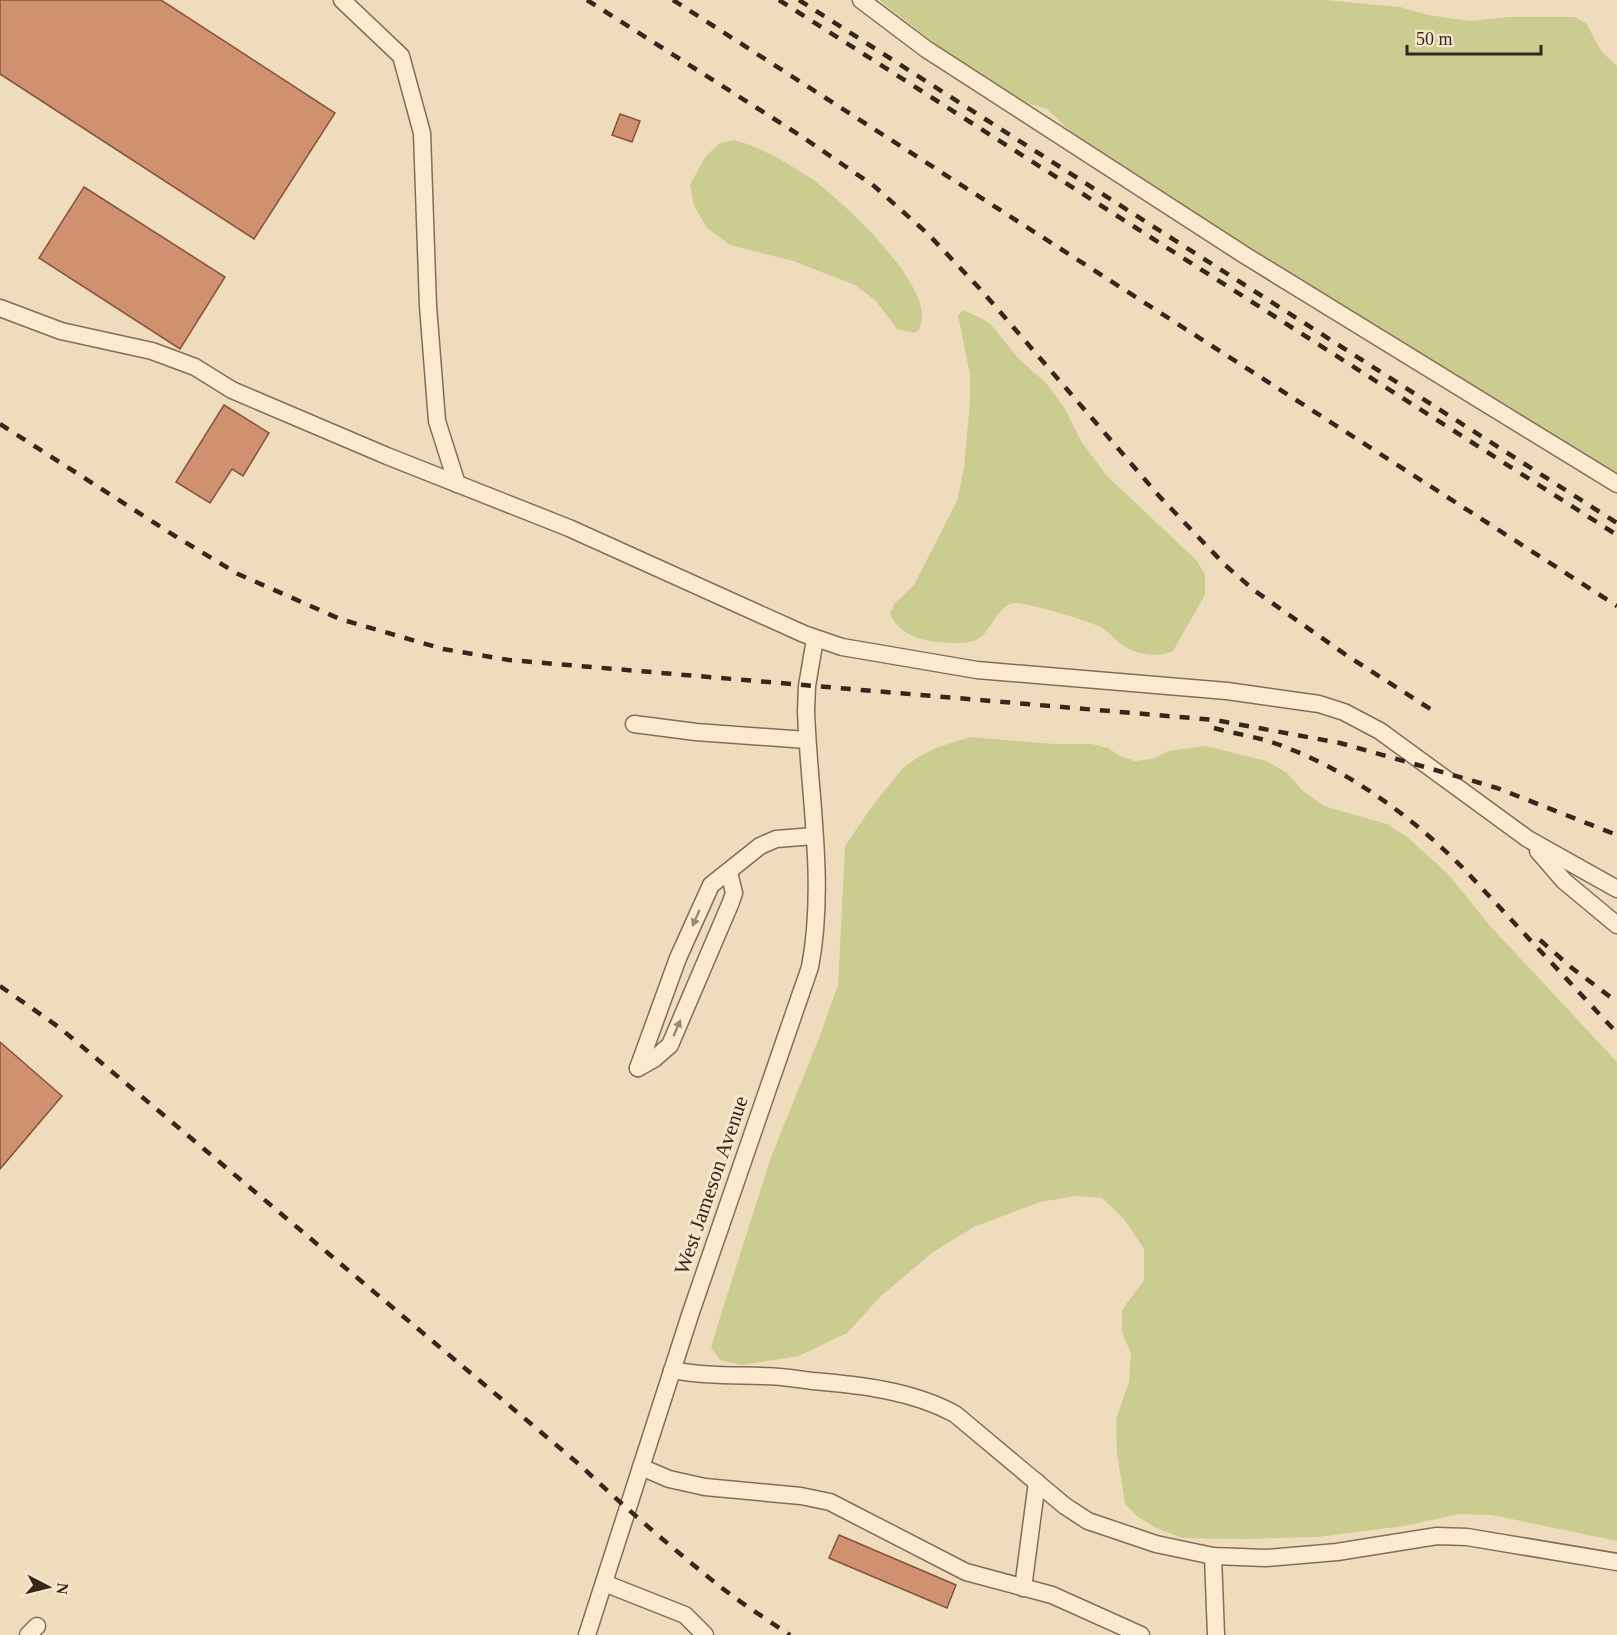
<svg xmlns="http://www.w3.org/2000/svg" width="1617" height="1635" viewBox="0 0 1617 1635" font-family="Georgia,serif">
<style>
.green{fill:#cbcd90}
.building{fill:#cf9170;stroke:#87533a;stroke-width:1.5}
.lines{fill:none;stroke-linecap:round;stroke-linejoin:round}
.minor-casing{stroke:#876c55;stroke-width:19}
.minor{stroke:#faeacf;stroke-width:16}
.rail{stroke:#36261b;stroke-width:4.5;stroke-dasharray:10 10;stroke-linecap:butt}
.oneway{fill:#988875}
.labels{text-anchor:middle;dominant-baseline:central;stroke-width:6;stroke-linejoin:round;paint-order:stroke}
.street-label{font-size:21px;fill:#36261b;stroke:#f6e7cc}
</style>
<rect width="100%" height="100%" fill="#efdcbc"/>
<g class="green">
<path d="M879,0H1324L1400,7L1428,15L1470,21L1508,17H1575L1586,23L1601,51L1617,66V477L1412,353L1122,168L1070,131L1047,109L1016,100L980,79Z"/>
<path d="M734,140C761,147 789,164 812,179C843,201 923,277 922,316C922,321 920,326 919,330L914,333L897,329L876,301L855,285L793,261L730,245L707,228L694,206L690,185L705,157L720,143Z"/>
<path d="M963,310L983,319L992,326L1019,359L1046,383L1064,407L1081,441L1106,475L1196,560L1205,574V595L1173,651C1158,658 1135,655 1121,644C1114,639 1108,631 1100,627C1087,620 1031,604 1016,603C998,603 992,631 978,639C971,643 959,643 951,643C928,642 899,638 890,613L894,604L914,585L957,501L964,468L970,402V375L958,315Z"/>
<path d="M971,737L1055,744H1092L1108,748L1120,756L1135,761L1152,759L1168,751L1206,746L1266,761L1287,773L1302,790L1324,806L1387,824L1407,837L1447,873L1491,927L1617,1062V1541L1492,1515L1460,1514L1404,1526L1317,1537L1246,1539L1182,1538L1156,1528L1138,1517L1125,1504L1117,1453L1116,1419L1129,1382L1131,1354L1122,1332V1310L1144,1280V1249L1124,1219L1102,1198L1076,1196L1040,1202L974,1227L933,1252L881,1296L847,1333L799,1356L741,1365L720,1360L711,1348L716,1330L771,1157L819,1038L838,985L845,846L873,805L902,769L918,757L938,747Z"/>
</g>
<g class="building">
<path d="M0,0H161L335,113L254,239L0,74Z"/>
<path d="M620,114L640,121L632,142L612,135Z"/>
<path d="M84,187L225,277L180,349L39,258Z"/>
<path d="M224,405L269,433L243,476L232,469L210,503L176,482Z"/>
<path d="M0,1042L62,1096L0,1169Z"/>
<path d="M839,1535L956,1585L947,1608L829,1558Z"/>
</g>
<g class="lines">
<defs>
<g id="minor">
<path d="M342,0L401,56L422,133L428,306L437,421L457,484"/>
<path d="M861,0L926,49L1246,256L1617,484"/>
<path d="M0,308L61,331L152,351L195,367L232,390L387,456L569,528L804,634L842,647L977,670L1227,691L1319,704L1344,712L1380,731L1528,839L1617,889"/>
<path d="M634,724L696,732L807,740"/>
<path d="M1538,851L1564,881L1617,925"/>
<path d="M638,1068L678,958L711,885L760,846L776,839L814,836"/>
<path d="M638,1068L654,1059L670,1045L731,902L734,893L729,872"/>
<path d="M672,1370C703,1376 732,1375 763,1376C780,1376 797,1379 813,1381C861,1385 913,1391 955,1414L1065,1506L1088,1521L1156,1544L1213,1556L1266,1558L1337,1552L1437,1536L1467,1537L1617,1562"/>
<path d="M641,1467L669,1479L705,1487L801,1496L830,1502L966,1572L1052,1595L1141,1635"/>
<path d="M1213,1556L1216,1635"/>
<path d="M604,1583L685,1615L705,1635"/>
<path d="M1023,1588L1037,1482"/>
<path d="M28,1635L37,1626"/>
<path d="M587,1635L691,1312L810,967C826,883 809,795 806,711L807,686L815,639"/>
</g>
</defs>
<use href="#minor" class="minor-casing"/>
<use href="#minor" class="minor"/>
<g class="rail">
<path d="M587,0L801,136L874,186L928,234L982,291L1160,497L1225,565L1255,591L1346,655L1435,712"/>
<path d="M673,0L1617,606"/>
<path d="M779,0L1617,535"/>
<path d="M799,0L1617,523"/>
<path d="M0,424L175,536L238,574L340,619L443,649L509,660L1215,720L1340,743L1432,769L1497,788L1617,835"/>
<path d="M1214,728C1232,733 1251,736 1268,741C1342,765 1409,814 1463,868L1617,1033"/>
<path d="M1540,940L1572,968L1617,1002"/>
<path d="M0,986L60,1028L580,1465C624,1507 671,1547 718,1585C741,1603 766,1619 790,1635"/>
</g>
</g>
<defs><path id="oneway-solid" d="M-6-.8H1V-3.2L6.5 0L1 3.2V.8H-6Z" transform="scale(1.5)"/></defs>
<g class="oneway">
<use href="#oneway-solid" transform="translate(696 918) rotate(114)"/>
<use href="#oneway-solid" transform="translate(677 1028) rotate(-67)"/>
</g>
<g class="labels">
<g class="street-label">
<text transform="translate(711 1185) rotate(-71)">West Jameson Avenue</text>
</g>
</g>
<g transform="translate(48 1587) rotate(97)" stroke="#f6e7cc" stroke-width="4.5" paint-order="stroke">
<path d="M0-4.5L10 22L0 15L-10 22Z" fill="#36261b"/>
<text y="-9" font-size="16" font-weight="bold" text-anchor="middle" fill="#36261b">N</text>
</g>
<path d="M1407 45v9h134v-9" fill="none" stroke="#36261b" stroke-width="3"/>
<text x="1416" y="45" font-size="18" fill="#36261b" stroke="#f6e7cc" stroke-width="4.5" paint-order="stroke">50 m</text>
</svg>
